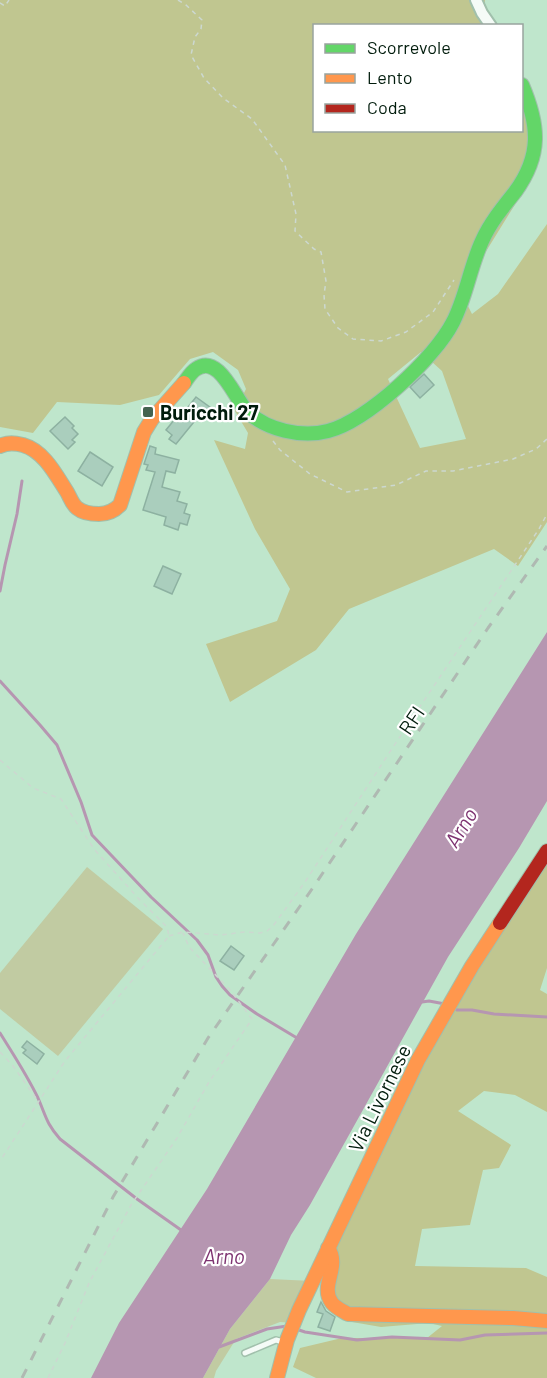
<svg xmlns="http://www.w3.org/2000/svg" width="547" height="1378" viewBox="0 0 547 1378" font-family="Barlow,sans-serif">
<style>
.green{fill:#c1cba2}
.forest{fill:#c0c690;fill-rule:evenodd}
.water{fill:#b696b1}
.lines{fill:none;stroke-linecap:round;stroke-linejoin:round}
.stream{stroke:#b696b1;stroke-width:3}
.building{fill:#aacebd;stroke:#8db1a1;stroke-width:1.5}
.lane-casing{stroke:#a1c0ac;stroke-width:8}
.street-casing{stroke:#a1c0ac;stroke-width:14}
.fast-casing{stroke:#a1c0ac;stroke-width:16}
.slow-casing{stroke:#a1c0ac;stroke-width:16}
.jam-casing{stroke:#a1c0ac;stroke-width:16}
.path{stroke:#ccd8d0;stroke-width:1.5;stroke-dasharray:4.5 4.5;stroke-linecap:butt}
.lane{stroke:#f5fbf7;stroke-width:5}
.street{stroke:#f5fbf7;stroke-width:10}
.fast{stroke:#63d668;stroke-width:14}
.slow{stroke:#ff974d;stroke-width:14}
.jam{stroke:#b3261e;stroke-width:14}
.rail{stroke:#afb9b2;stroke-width:3;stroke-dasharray:10 10;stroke-linecap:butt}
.poi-dot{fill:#44634f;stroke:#fff;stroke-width:2}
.labels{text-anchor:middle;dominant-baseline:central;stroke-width:4.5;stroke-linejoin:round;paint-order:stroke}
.poi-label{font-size:20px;font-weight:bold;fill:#011c0c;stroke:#fff;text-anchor:start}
.street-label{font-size:20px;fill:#011c0c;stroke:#fff}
.water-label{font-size:21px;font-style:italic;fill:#7e3371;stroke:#fff}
</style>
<rect width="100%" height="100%" fill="#bfe6cc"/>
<g class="green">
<path d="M87,867L163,929L58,1056L0,1009V973Z"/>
<path d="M270,1279L312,1281L294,1323L280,1322L236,1339L216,1371L214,1378H203L230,1329Z"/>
</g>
<g class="forest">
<path d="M0,0H485L484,10L493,25L314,26V130H522V76L533,96L532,177L485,253L467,304L472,314L498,294L547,224V522L518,566L494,549L349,609L316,650L230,702L206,644L277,621L290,589L255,529L214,440L245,449L248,433L235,411L246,389L238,370L213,352L190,359L159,395L120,405L57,402L33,433L0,427ZM421,352L442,371L466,439L420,448L388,379Z"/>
<path d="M547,864V968L540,990L547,994V1112L515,1095L484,1091L458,1111L511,1145L499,1168L483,1170L470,1225L422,1229L415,1266L526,1268L547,1277V1378H316L293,1367L300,1348L342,1338H427L442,1326L429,1323L381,1327L352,1322L339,1314L329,1263L388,1131L470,980Z"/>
</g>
<path class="water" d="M547,632V801L519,848L448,957L310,1205L291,1235L270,1279L230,1329L203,1378H91L119,1323L207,1189L356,934Z"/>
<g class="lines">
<g class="stream">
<path d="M0,591L5,565L17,514L22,481"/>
<path d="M0,681L40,725L57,745L81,802L92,835L151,897L197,940L208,955L216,977L222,986L230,995L257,1014L297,1038"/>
<path d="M422,1002L429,1001L445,1004"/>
<path d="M454,1008L457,1010H472L494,1014L547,1017"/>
<path d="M0,1033C13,1054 27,1075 38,1098C46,1116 46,1123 60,1139L137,1199L181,1230"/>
<path d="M296,1329L305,1332L357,1340L392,1337L460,1340L485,1335L547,1333"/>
<path d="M219,1347L267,1329L287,1326"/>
</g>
</g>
<g class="building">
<path d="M424,374L434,385L420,398L410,387Z"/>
<path d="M196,397L211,408L202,419L198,417L176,444L169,439L172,435L166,430L183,409L185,411Z"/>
<path d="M65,417L74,426L72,428L78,434L72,440L75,442L68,449L50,431Z"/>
<path d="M150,446L156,448L155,454L179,460L175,473L166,471L162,487L180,492L177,501L187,504L184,513L190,515L187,525L180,523L178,530L164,525L166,517L143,510L155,472L146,470L148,465L144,464Z"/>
<path d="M90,452L113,467L102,486L78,471Z"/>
<path d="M163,566L181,574L172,594L154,586Z"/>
<path d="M231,946L244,956L234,970L220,961Z"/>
<path d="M27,1041L44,1054L37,1064L23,1053L26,1050L22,1047Z"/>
<path d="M321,1302L326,1311L335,1317L330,1331L318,1327L323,1314L317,1312Z"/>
</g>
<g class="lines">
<defs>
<path id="lane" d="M245,1353L276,1340L283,1342"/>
<path id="street" d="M476,0L482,13L491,26"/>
<path id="fast" d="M184,383C187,379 191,372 196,369C219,353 235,399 247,411C266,430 302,438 328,431C367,421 435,358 453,322C466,297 470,267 482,241C490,223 503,207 515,192C542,155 539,125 522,85"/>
<g id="slow">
<path d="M0,446C8,442 15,443 23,445C44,451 56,475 67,492C70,497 72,504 77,508C83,513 92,514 99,514C108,514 114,511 120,505L144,432L152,419L184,383"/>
<path d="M328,1248C341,1267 319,1286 332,1303C336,1308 343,1311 348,1314L513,1318L547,1321"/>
<path d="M277,1378L287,1340L299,1310L418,1060L472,966L500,923"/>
</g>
<path id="jam" d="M500,923L547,851"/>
</defs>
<use href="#lane" class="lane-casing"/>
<use href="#street" class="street-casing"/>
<use href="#fast" class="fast-casing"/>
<use href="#slow" class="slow-casing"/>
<use href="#jam" class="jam-casing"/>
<g class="path">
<path d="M178,0L186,5L202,20L201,29L195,37L191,55L204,78L223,98L252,119L285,165L296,214L295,231L314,249L321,252L326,281L324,295L325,309L338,328L353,339L381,341L406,332L433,312L454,280"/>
<path d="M0,3L5,6L9,0"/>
<path d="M273,441L280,450L310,474L347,492L396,485L426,471H453L513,459L536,449L547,439"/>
<path d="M0,760L33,788L61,799L94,849L138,898L167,927L169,936L65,1061L0,1161"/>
<path d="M169,936L183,932L221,935L244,932L260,933L267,931L273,926L305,882L397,741L539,529L547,514"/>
<path d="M0,1052L13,1066L38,1101"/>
<path d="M48,1378L65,1343L89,1283L131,1205L177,1138L209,1082L252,1019L230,990L189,947L183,933"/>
</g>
<use href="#lane" class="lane"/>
<use href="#street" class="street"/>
<use href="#fast" class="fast"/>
<use href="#slow" class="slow"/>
<use href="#jam" class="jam"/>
<path class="rail" d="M22,1378L113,1197L208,1038L312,889L488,628L547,546"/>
</g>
<rect class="poi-dot" x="142" y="406" width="12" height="12" rx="3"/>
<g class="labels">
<g class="poi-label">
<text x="160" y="412">Buricchi 27</text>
</g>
<g class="street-label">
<text transform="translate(411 720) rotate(-56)">RFI</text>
<text transform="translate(379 1098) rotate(-64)">Via Livornese</text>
</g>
<g class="water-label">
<text transform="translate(460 827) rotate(-58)">Arno</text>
<text x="224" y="1255">Arno</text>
</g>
</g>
<rect x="313" y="24" width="210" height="108" fill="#ffffff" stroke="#99a49e" stroke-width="1.5"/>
<rect x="325" y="44" width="30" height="9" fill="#63d668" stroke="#99a49e" stroke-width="1.5"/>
<text x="367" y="54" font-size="18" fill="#011c0c">Scorrevole</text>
<rect x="325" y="74" width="30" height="9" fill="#ff974d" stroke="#99a49e" stroke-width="1.5"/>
<text x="367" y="84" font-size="18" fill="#011c0c">Lento</text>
<rect x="325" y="104" width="30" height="9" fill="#b3261e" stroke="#99a49e" stroke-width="1.5"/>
<text x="367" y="114" font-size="18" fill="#011c0c">Coda</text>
</svg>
